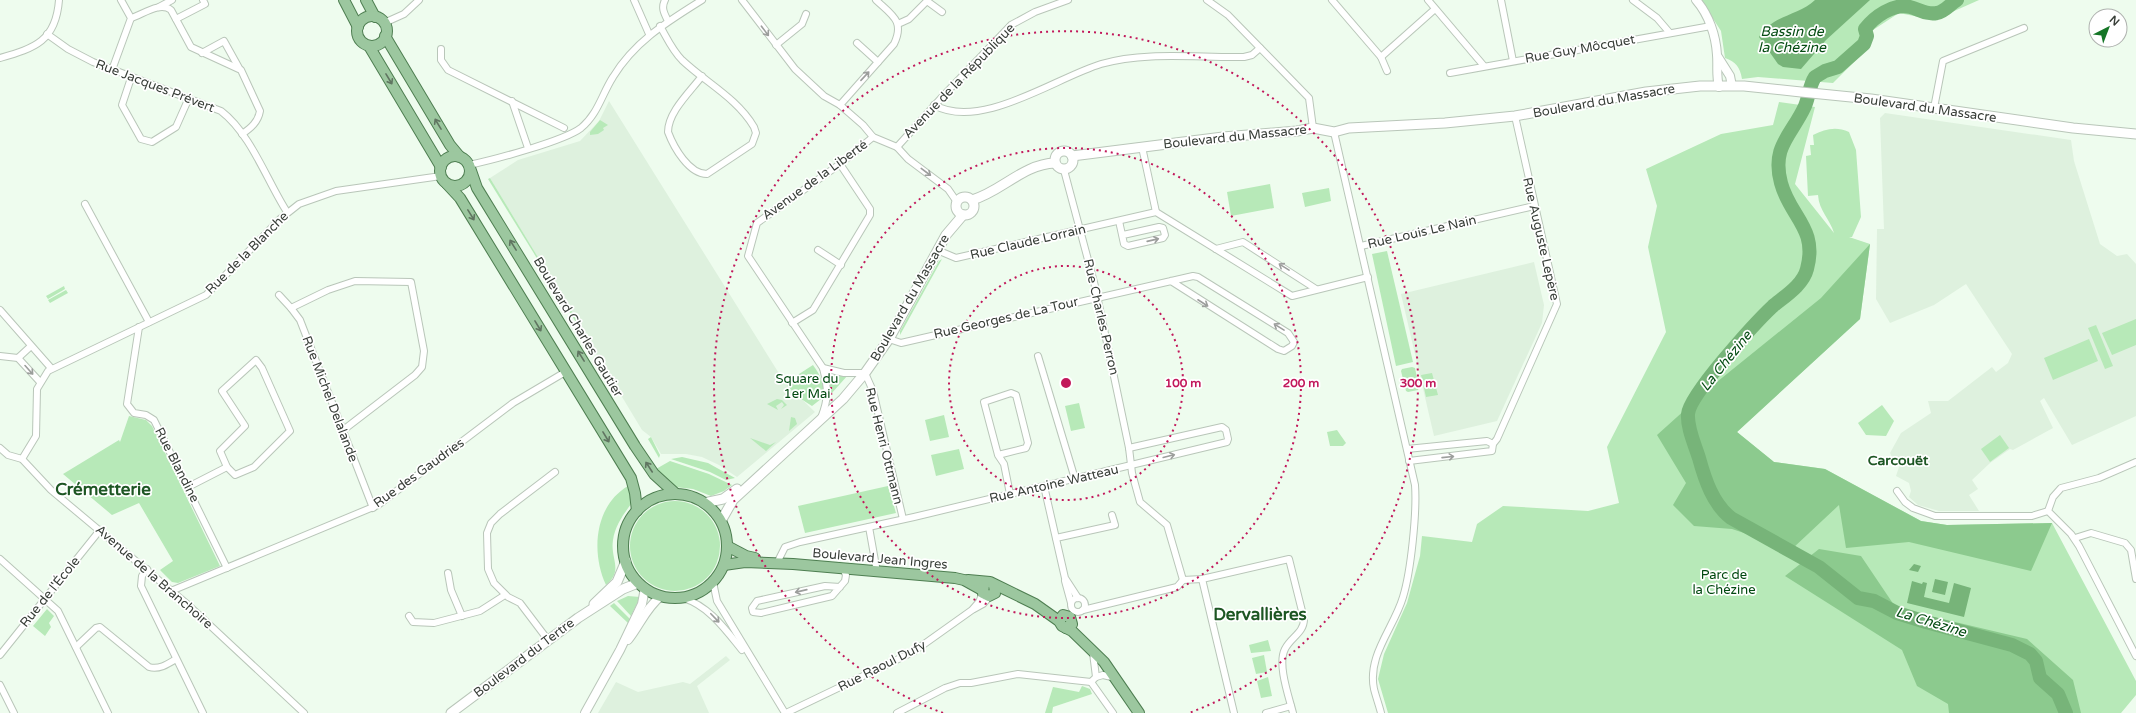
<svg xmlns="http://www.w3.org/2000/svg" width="2136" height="713" viewBox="0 0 2136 713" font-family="'Varela Round',sans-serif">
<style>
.built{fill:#def1de}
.green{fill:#b7e9b8}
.forest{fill:#8cca8e}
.water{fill:#77b479}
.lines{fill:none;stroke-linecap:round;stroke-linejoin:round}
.river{stroke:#77b479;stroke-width:14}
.minor-casing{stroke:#b9c6b9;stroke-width:8}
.tertiary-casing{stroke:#b9c6b9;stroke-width:10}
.secondary-casing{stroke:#b9c6b9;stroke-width:11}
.primary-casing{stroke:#4e7e51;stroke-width:12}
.minor{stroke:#fff;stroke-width:6}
.tertiary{stroke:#fff;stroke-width:8}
.secondary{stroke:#fff;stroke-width:9}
.primary{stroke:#9cc79f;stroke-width:10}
.oneway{stroke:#9c9e9c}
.oneway2{stroke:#607561}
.ring{fill:none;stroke:#c2185b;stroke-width:2;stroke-dasharray:2 4}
.labels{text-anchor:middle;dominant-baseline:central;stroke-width:3.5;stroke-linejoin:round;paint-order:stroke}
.street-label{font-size:13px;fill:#383e38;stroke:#fff}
.park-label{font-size:13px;fill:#00480f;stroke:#fff}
.water-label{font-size:14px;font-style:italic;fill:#054c13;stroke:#fff}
.neighbourhood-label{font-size:14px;font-weight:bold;fill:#1d5623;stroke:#fff}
.district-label{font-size:17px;font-weight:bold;fill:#1d5623;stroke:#fff}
.centre{fill:#c2185b;stroke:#fff;stroke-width:2}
.ring-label{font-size:12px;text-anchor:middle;font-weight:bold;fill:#c2185b;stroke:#fff;stroke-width:3.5;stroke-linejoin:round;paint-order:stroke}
</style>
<rect width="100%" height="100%" fill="#eefcee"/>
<g class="built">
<path d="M609,101L785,383L815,412L737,477L719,465L702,457L686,454H661L651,437L642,430L490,178L518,160L580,141L599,121Z"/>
<path d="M1885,113L2071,140L2074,161L2100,244L2117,256L2127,254L2136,264V416L2072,445L2044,398L2040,401L2053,428L2013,450L2010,449L1990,463L1972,480L1978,489L1969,495L1979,511H1939L1918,505L1909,497L1911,491L1909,483L1896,476L1900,464L1893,459L1890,453L1901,433L1931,413L1928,401H1948L1992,367L1996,372L2008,363L2012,354L1966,284L1934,305L1890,323L1876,299L1877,229H1884L1880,118Z"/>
<path d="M1534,262L1544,305L1542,323L1497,421L1434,436L1401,294Z"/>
<path d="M726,656L730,660L697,686L709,713H598L616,682L638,692L683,682L690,684Z"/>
</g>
<g class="green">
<path d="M1701,0H1979L1934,20L1899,13L1873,30L1868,48L1833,83L1758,77L1742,79C1740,67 1736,62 1725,58L1721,31Z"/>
<path d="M1779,102L1815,107L1795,184L1834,233C1830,219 1819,211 1818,195L1808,196L1806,156L1811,155L1810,145H1814L1813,135C1825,129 1836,126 1849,132L1856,150L1861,217L1852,237H1849L1870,244L1860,319L1737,432L1774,462L1825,469L1921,521L1947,525L2052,523L2136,681V695L2121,713H1388L1378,679L1384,654L1407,603L1420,556L1422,536L1472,542L1477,524L1503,506L1588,511L1619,503L1607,447L1666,332L1648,247L1657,206L1646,169L1721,134L1773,125Z"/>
<path d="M600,120L608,125L603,128L604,130L598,134L590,135V132Z"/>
<path d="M490,178L539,259L538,260L488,179Z"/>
<path d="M1270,184L1274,208L1231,216L1227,192Z"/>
<path d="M1329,188L1331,201L1305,207L1302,193Z"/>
<path d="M1387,251L1413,362L1396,366L1372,254Z"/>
<path d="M942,259L900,335V331L939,261Z"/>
<path d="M540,261L579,323L577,324L539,262Z"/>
<path d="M64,286L65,289L48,299L46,296Z"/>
<path d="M66,290L68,293L50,303L48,300Z"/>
<path d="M2136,319V345L2112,355L2102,333Z"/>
<path d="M2096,325L2113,366L2105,369L2088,328Z"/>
<path d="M2089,339L2098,361L2053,380L2044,358Z"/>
<path d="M813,365C820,375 827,387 821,399L812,406L798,397L785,383Z"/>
<path d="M1412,367L1415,368L1419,388L1418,390L1408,392L1406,391L1401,371L1402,369Z"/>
<path d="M1432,373L1438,395L1426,397L1421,375Z"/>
<path d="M834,374L848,375L831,394L829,380Z"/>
<path d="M777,399L782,400L787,405L781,409L784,405L782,402L776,406L778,410L767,404Z"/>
<path d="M1079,403L1085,428L1071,431L1065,406Z"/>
<path d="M1882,405L1894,421L1886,436L1866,435L1858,423Z"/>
<path d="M944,415L949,437L930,441L925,420Z"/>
<path d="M129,416L146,420L152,426L220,566L178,583L172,582L160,570L173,561L139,503L112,515L63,474L119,440L120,442Z"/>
<path d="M791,417L795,418L797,424L789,431Z"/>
<path d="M1337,430L1346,443L1343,446H1330L1327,432Z"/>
<path d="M2000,435L2009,448L1990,462L1981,449Z"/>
<path d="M651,437L660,455L659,458L648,439Z"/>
<path d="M750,438L770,445L776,442L766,451Z"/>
<path d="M959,449L964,469L936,476L931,455Z"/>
<path d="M682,457L708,463L735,478L726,480L710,472L671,459Z"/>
<path d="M670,461L709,474L732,485L724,491L711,496L693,489L675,487L656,469Z"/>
<path d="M628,486L631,504C623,515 615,526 613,540C610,559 624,570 606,585C591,553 594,506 628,486Z"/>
<path d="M888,486L896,513L805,533L798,506Z"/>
<circle cx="675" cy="546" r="45"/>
<path d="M628,596L640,597L631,616L617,601Z"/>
<path d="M614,603L630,619L628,623L610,606Z"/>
<path d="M47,609L54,616L49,623L51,627L45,636L33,626Z"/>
<path d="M1268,640L1271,651L1251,653L1249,645Z"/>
<path d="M1264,655L1267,672L1256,674L1252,658Z"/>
<path d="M1268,677L1272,696L1261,698L1257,681Z"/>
<path d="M1082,686L1090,689L1092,694L1053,707L1052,713H1045L1053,687L1079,692Z"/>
</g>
<g class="forest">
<path d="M1870,244L1860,319L1737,432L1774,462L1825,469L1921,521L1947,525L2052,523L2031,571L1909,542L1846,548L1839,505L1792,549L1732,529L1694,526L1673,505L1686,483L1657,435L1707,390L1821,298Z"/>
<path d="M1819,549L1861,556L1896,608L2027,639L2073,680L2081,713H1949L1948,704L1917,686L1902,650L1785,576Z"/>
</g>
<g class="water">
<path d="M1815,0H1870L1826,40L1801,69L1783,67L1778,64L1759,37C1772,15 1798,16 1815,0Z"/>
<path d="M1914,564L1921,566L1918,572L1909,570Z"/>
<path d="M1935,579L1948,582L1945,595L1932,592Z"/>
<path d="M1912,581L1922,584L1923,582L1927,583L1924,597L1949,603L1954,583L1971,588L1964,617L1907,603Z"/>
</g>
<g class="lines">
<path class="river" d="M1957,0C1950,4 1945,12 1937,13C1926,15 1919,9 1910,7C1893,3 1874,17 1865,29L1867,36L1864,44L1838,67L1825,71L1815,77C1809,86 1809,97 1805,106C1792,135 1771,146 1781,183C1790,217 1818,228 1807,269C1803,285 1785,296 1773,306C1757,321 1689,395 1688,414C1687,428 1695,445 1699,458C1705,480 1713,504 1731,518L1819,567L1858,598L1874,601L1897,613L1926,622L2012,645L2030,654L2036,661L2040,678L2058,694L2066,713"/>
<defs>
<g id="minor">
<path d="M634,0L649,34"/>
<path d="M665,0C661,8 664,13 668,21"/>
<path d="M742,0L795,69L824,96L840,105L863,125L873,137L897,147L908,159L948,189L957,202"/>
<path d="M1207,0L1228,15L1309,98L1313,128"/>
<path d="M1332,0L1381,57L1435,9"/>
<path d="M1428,0L1484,66"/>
<path d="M1501,0L1513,61"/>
<path d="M1633,0L1657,18L1669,32"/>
<path d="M159,7L172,0"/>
<path d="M131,18C142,15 160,1 171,10L191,47L241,70L260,111C258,122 251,128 242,134"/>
<path d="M176,19L205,4L203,0"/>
<path d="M384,23L404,14L419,0"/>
<path d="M898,24L909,19L927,1L942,12"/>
<path d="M660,26C667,38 672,50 682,60C705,82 737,98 754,127L756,133L752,144L707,174C689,174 674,148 668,132C668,112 690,92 702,76"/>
<path d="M47,34L68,49L93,62L221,111C251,134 267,181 287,212"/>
<path d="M857,43L878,62"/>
<path d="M776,45L802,24L806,14"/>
<path d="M441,49V60L448,70L564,128"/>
<path d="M202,53L224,41L239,68"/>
<path d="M1381,57L1387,71"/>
<path d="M0,58C35,48 56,41 59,0"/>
<path d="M112,70L131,18L121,0"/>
<path d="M1450,73L1711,26"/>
<path d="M131,78L122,105L141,139L152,142L176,127L188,100"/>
<path d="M512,101L528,148"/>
<path d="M840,105L894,44C905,21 892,15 876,0"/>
<path d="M934,105C981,131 1055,78 1101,64C1146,51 1198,58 1244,57L1252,55L1260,48"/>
<path d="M1934,108L1943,61L2024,28"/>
<path d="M1334,132L1415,485C1417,512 1411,571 1403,597C1394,628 1367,655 1374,689C1376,697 1379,705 1381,713"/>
<path d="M897,147L943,96L1011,25L1035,12L1068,0"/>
<path d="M1142,147L1156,212"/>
<path d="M469,165C493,160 564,141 581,128C598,114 602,94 613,77C635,41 667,22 702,0"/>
<path d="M1064,170L1095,286L1129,448L1132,473L1140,502L1167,525L1183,580L1202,579L1289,559L1304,619C1304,633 1291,637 1285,649C1277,664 1289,697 1293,713"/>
<path d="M85,204L149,322"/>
<path d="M1119,221L1124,244L1128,246L1163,238L1165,235L1163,228L1159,227L1123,235"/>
<path d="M1361,246L1534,206"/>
<path d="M1216,249L1243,242L1316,289"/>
<path d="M818,250L841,265"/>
<path d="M937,250L956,258L1156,212L1292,296L1368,277"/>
<path d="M279,295L291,308L300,320L373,508"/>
<path d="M291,308L328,290L355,281L411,282L424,351L422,367L415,375L342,431"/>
<path d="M0,310L51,368"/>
<path d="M792,323L813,310L870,215V209L840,164"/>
<path d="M139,327L127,404L134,413L146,415L154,420L227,568"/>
<path d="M889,339L901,343L1193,276L1198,277L1288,333L1294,342L1292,346L1284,351L1278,349L1171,281"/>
<path d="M0,356L18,358L40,382"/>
<path d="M1038,356L1075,479"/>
<path d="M18,358L31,346"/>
<path d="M256,360L262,368L290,431L254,467L235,475L227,467L220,451L245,426L222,391Z"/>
<path d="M823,368L844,373H865L873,391L903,519"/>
<path d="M821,418C829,398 828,388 823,368L748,256L757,223L840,164L873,137"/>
<path d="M0,448L8,455L22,459L51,490L186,603L304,713"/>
<path d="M1407,449L1487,441L1493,444"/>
<path d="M998,455L1026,448L1028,443L1016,395L1011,393L984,402L998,455L1004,464L1010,494"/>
<path d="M22,459L36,436L37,389L48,371L206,295L280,219L299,204L336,191L441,176"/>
<path d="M1409,461L1492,451L1493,444L1497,439L1557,304L1515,116"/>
<path d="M2136,462L2099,478L2061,488L2053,497L2048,511L2071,534L2079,546L2136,656"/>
<path d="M1044,486L1065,578L1078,598"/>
<path d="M188,487L227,467"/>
<path d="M1897,491L1905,502L1913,508L1935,516H2032L2048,511"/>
<path d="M869,527L877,572"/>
<path d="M1056,538L1115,525L1112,515"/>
<path d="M2075,538L2091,533L2125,543L2131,550L2136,579"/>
<path d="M0,559L58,611L108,713"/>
<path d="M778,561L785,547L800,542L914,517L1227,442L1228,439L1226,430L1222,427L1129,448"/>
<path d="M147,569L142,576L141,586L203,713"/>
<path d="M448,573L451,590L462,616"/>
<path d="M1202,579L1234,713"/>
<path d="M1065,581L1071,603"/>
<path d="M713,582L717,601L785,713"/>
<path d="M840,587L825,586L757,601L752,608L753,612L761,613L832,596L845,581L846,575L843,569"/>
<path d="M171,591L378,505L513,403L567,371"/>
<path d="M683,598C709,606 725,629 742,650"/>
<circle cx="1078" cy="605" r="7"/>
<path d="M974,609L983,604L990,596"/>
<path d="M1083,610L1177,587L1183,580"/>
<path d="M409,616L413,622L434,623L480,611L505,595"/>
<path d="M548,640L520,603L508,597L494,583L488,569L487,533L491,523L500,514L555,472"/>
<path d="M76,647L96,628L100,627L149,667C159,670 168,664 176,659"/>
<path d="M0,655L100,530"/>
<path d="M1096,677L1103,675L1116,678"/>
<path d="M1091,682L1113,713"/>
<path d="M1091,682L1096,677L1093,653"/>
<path d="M0,685L14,713"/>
<path d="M786,713L913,652L972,610L979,602L983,593"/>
<path d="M897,713L945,688L960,683H971L1018,674L1091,682"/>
<path d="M1266,713L1291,706"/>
</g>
<g id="tertiary">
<path d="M1696,0C1709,15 1716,36 1717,55C1718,66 1716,75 1719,87"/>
<path d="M1718,57L1730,76L1732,86"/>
<path d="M628,640C640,625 646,608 661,596"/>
<path d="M585,713L620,650L642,604L645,588"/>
</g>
<g id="secondary">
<circle cx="1064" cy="160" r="9"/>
<path d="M1072,156L1223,137L1297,131L1313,128L1334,132L1349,128L1445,123L1515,116L1646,92L1700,86H1744L1801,92L1871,99L2073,128L2136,134"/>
<circle cx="965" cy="206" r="9"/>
<path d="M972,200C1001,192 1023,164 1055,163"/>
<path d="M704,503L723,499L737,489"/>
<path d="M721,521L733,500L843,399L865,373L889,339L946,235L963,215"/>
<path d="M594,604L617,582L626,561"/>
<path d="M451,713L578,618L623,589L638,583"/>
</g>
<g id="primary">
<path d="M344,0L358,27"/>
<path d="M366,0L375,17"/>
<circle cx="372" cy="31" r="15"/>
<path d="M385,36L450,145L460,157"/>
<path d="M369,46L441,167"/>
<circle cx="455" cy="171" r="15"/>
<path d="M469,165L477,188L635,446L654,474L676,494"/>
<path d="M447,184L460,198L631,478L635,493L637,511"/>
<circle cx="675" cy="546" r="52"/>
<path d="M727,546L746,556L755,558"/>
<path d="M724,565L745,562L793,564L955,578L964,580L982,590"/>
<path d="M968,580L990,582L1035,604L1059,621L1062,626L1072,631L1104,662L1139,713"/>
<path d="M984,585L983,593L989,596L995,593L994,585"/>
<path d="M1059,621L1063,615L1070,617L1072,624L1066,628"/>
</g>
</defs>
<use href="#minor" class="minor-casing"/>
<use href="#tertiary" class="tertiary-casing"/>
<use href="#secondary" class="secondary-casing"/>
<use href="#primary" class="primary-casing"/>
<use href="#minor" class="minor"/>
<use href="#tertiary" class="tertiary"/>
<use href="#secondary" class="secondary"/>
<use href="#primary" class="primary"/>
</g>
<defs><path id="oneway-shaft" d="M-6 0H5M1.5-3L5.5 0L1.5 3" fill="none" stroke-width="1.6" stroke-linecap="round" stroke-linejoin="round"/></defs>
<g class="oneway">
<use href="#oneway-shaft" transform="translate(765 31) rotate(53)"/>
<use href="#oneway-shaft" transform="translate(865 76) rotate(-47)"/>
<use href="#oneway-shaft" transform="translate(926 172) rotate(37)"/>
<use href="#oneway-shaft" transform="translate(1153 240) rotate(-13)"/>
<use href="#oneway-shaft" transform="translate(1284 267) rotate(-148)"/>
<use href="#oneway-shaft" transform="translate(1203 303) rotate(33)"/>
<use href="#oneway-shaft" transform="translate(1279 327) rotate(-148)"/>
<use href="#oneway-shaft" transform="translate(29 370) rotate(48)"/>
<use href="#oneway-shaft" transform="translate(1169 456) rotate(-14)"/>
<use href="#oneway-shaft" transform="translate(1448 457) rotate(-6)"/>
<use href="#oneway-shaft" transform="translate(801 591) rotate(167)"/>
<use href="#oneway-shaft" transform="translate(715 618) rotate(46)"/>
</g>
<g class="oneway2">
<use href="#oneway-shaft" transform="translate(389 79) rotate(59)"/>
<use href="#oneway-shaft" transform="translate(438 124) rotate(-121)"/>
<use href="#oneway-shaft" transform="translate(471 215) rotate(58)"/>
<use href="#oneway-shaft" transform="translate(513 245) rotate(-122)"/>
<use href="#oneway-shaft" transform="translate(538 326) rotate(59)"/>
<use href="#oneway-shaft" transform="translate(581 356) rotate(-122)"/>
<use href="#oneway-shaft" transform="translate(606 437) rotate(59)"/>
<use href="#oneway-shaft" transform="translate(649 467) rotate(-123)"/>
</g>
<g class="ring">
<circle cx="1066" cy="383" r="117"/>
<circle cx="1066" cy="383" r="235"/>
<path d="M943 713A352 352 0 1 1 1189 713"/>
</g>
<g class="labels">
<g class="street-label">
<text transform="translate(1580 49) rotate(-10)">Rue Guy Môcquet</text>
<text transform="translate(959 81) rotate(-46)">Avenue de la République</text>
<text transform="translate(155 86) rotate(21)">Rue Jacques Prévert</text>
<text transform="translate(1604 101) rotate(-10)">Boulevard du Massacre</text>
<text transform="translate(1925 108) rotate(8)">Boulevard du Massacre</text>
<text transform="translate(1235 137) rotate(-6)">Boulevard du Massacre</text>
<text transform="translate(815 180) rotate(-36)">Avenue de la Liberté</text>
<text transform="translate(1422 232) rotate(-13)">Rue Louis Le Nain</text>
<text transform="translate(1541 239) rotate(77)">Rue Auguste Lepère</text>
<text transform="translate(1028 242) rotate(-13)">Rue Claude Lorrain</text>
<text transform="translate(247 253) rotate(-45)">Rue de la Blanche</text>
<text transform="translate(910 298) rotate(-60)">Boulevard du Massacre</text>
<text transform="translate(1101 317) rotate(77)">Rue Charles Perron</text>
<text transform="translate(1006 318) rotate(-13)">Rue Georges de La Tour</text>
<text transform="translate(578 327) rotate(59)">Boulevard Charles Gautier</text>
<text transform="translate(330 399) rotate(69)">Rue Michel Delalande</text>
<text transform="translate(884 446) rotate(76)">Rue Henri Ottmann</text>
<text transform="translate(177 465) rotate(63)">Rue Blandine</text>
<text transform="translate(419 473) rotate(-36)">Rue des Gaudries</text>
<text transform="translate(1054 484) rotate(-13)">Rue Antoine Watteau</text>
<text transform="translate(880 559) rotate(5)">Boulevard Jean Ingres</text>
<text transform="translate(154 577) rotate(41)">Avenue de la Branchoire</text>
<text transform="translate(50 592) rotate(-51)">Rue de l'École</text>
<text transform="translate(524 658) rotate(-37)">Boulevard du Tertre</text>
<text transform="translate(882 666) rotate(-27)">Rue Raoul Dufy</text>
</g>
<g class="park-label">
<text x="807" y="379">Square du<tspan x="807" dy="15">1er Mai</tspan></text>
<text x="1724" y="575">Parc de<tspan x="1724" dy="15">la Chézine</tspan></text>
</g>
<g class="water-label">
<text x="1792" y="31">Bassin de<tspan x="1792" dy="16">la Chézine</tspan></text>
<text transform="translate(1726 361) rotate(-51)">La Chézine</text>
<text transform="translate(1931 622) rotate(17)">La Chézine</text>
</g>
<g class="neighbourhood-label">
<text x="1898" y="460">Carcouët</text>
</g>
<g class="district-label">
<text x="103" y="489">Crémetterie</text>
<text x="1260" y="614">Dervallières</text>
</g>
</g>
<circle cx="1066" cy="383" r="6" class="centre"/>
<g class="ring-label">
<text x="1183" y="387">100 m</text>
<text x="1301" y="387">200 m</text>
<text x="1418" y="387">300 m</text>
</g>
<g transform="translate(2108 28) rotate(42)"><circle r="19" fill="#ffffff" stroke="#afb2af"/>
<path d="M0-3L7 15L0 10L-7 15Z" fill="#157627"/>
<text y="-6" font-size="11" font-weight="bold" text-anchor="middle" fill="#383e38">N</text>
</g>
</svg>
